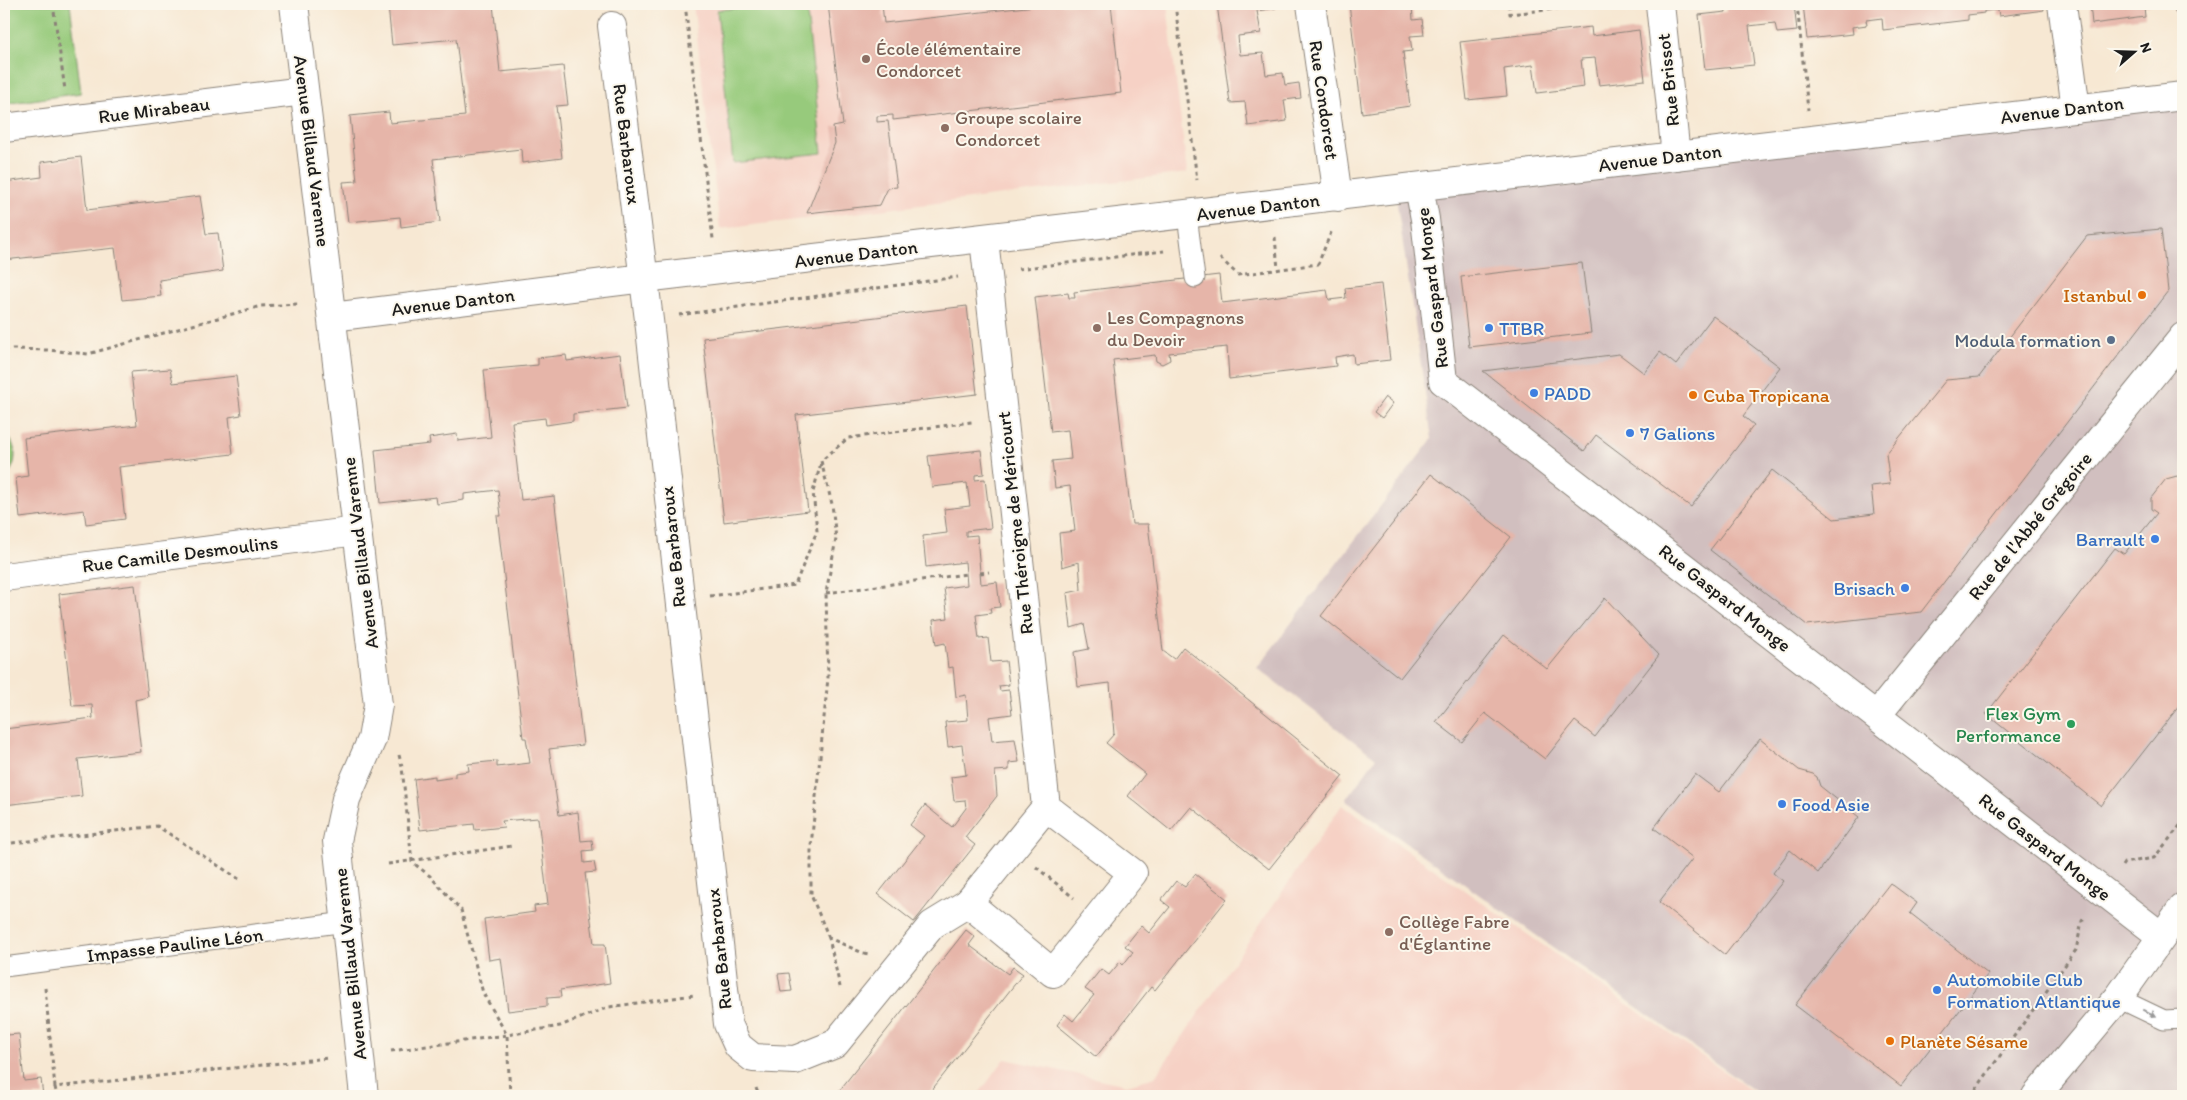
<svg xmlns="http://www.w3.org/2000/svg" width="2187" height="1100" viewBox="0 0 2187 1100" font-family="Itim,sans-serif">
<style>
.built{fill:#f6d1c5}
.industrial{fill:#d1bfbf}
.green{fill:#97ca7b;stroke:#5a734c}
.building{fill:#e6b5a9}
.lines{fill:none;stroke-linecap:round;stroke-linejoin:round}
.lane-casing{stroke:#8a8278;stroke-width:21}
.street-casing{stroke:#8a8278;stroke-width:30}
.secondary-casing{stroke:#8a8278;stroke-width:30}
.path{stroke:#8a8278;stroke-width:3;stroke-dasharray:4 4;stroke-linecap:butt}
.lane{stroke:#fff;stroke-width:19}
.street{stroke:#fff;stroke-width:28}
.secondary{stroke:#fff;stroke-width:28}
.oneway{fill:#999}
.education-dot{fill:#8d6e63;stroke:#fbf7ec;stroke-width:2}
.food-dot{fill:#e8710a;stroke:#fbf7ec;stroke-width:2}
.shop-dot{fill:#3f7fe0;stroke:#fbf7ec;stroke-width:2}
.service-dot{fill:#5c6f8a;stroke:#fbf7ec;stroke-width:2}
.leisure-dot{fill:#2e9e5b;stroke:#fbf7ec;stroke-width:2}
.labels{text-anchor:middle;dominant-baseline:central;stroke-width:4;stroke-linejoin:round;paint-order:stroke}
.education-label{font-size:19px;fill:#785e54;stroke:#fbf7ec;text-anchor:start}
.street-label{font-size:19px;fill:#1c1c1c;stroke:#fbf7ec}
.food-label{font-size:19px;fill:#c56008;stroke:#fbf7ec;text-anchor:start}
.shop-label{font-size:19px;fill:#366cbe;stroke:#fbf7ec;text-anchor:start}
.service-label{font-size:19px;fill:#4e5e75;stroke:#fbf7ec;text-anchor:end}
.leisure-label{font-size:19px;fill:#27864d;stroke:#fbf7ec;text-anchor:end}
</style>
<rect width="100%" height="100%" fill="#fbf7ec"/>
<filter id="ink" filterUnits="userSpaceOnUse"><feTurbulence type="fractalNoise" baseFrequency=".02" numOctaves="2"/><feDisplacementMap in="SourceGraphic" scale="10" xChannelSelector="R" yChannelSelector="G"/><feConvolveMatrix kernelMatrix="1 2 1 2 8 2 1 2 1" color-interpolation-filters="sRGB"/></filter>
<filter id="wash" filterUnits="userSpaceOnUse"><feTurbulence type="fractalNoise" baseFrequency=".0096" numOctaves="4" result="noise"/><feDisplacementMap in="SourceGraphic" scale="20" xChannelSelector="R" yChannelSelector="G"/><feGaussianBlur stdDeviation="1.12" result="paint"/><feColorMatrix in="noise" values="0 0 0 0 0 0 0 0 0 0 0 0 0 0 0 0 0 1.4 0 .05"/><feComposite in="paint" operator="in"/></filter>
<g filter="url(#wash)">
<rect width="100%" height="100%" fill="#f7e8d3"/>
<g class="built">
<path d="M693,4H1167L1187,173L720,229Z"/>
<path d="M1342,805L1759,1096H977L1005,1059L1127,1085L1155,1077Z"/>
</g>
<path class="industrial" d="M2183,96V1096H1762L1346,800L1376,758L1257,668L1432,439L1395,190Z"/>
<g class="green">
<path d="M4,4H70L81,93L4,104Z"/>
<path d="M778,4H806L822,153L733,163L717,10Z"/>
<path d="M4,432C18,444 19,466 4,478Z"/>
</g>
<g id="blocks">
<g class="building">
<path d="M399,4H493L500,72L563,66L568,105L556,106L562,158L522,163L521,149L433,159L440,222L401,227L400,217L348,222L343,182L357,181L350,116L389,112L390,123L465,116L456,39L392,45L388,6Z"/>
<path d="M828,4H882L884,23L1053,4H1111L1121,93L893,120V115L877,116V122L888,121L897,187L888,188L880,205L807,213L835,143L833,127L843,125Z"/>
<path d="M1217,4H1275L1276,8L1257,11L1261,33L1238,36L1239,47L1240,55L1263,53L1266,75L1283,73L1285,85L1299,83L1301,98L1284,100L1287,121L1248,126L1245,102L1230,103Z"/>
<path d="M1349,4H1412L1413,20L1422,19L1424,35L1410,36L1412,51L1403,52L1410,106L1362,113Z"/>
<path d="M1725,4H1794L1797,31L1777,33L1775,23L1749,26L1754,65L1705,70L1699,15L1726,12Z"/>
<path d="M1803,4H2043L2044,10L1999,16L1998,10L1984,11V13L1968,15V20L1883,30L1882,18L1866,20L1867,25L1852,27L1853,34L1807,39Z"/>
<path d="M2090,4H2150V5L2144,6L2145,17L2092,24Z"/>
<path d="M2174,4H2183V12L2175,13Z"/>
<path d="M1591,27L1592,36L1639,30L1645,80L1599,85L1595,58L1581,59L1584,87L1537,93L1533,65L1504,69L1507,96L1467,100L1460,42Z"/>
<path d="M81,157L87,210L200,196L206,234L218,233L223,271L159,280L161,296L122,300L115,248L4,260V182L42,177L41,162Z"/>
<path d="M2161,229L2168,291L1921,612L1807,625L1710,550L1772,470L1834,519L1874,514L1871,486L1890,484L1886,454L1946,380L1979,377L2087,236Z"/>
<path d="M1582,263L1591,333L1469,347L1461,277Z"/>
<path d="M1219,275L1222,303L1327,290L1329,300L1346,298L1345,288L1381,284L1390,360L1354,364L1353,354L1335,357L1336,366L1229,379L1227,347L1169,353L1170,360L1162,364L1156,361L1155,355L1113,360L1132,524H1148L1163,651L1174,659L1183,647L1343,776L1269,869L1191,807L1171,831L1128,796L1145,774L1106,743L1114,734L1110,683L1078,687L1074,652L1089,649L1084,624L1071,628L1067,593L1081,590L1079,562L1062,567L1059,533L1075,531L1070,486L1055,488L1052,461L1071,459L1068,430L1051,432L1035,297L1068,293L1069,298H1075L1074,292Z"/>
<path d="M967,306L977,394L796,415L808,511L724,522L703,338Z"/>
<path d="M1713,316L1780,367L1743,416L1754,425L1691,507L1596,435L1584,451L1483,371L1619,354L1644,373L1660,352L1676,365Z"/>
<path d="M620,354L627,408L573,414V421L546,425L545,418L512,422L521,500L554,496L583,745L549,749L559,815L578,812L581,841L592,840L593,850L583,851L584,863L594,862L596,872L585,873L594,944H605L610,983L560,990L561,997L547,998V1006L508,1011L501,958L489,960L484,919L535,912L534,906L548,904L538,818L502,821L504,827L475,830L474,824L420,830L414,779L435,776V780L455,777V773L469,771L468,764L497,761V767L530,763L526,738H523L519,704L497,516H501L498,490L464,494V500L437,504L436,497L380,503L375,450L430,444L429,438L457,434L458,441L491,437L484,370L538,365V358L566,355L567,361Z"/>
<path d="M170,369L173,383L236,376L241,415L229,417L233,454L119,467L125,519L86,524L84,510L20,518L16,478L28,476L24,438L137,425L131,372Z"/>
<path d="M1385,397L1393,403L1382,418L1374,412Z"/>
<path d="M981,450L984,474L975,475V480L985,479L991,528L966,531V536L977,535L981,584L997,582L1000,607L990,608L991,613L976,615L979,639L988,638L991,662L1006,661L1009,685L999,686L1000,691L1009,690L1012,714L989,717L992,741L1015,739L1019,762L1009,763V770L995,771L997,796L965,837L975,845L914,922L878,894L924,836L910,825L925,805L952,827L966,808L965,800L954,801L951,777L966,775L962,745L948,747L945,722L968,720L966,695L956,697L953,667L948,668L945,643L936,645L933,620L948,618L944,588L967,585L965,562L926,567L923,536L947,533L944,509L970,506L967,483L932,487L928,456Z"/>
<path d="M1431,474L1511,537L1400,678L1321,616Z"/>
<path d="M2177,476L2182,480L2183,478V701L2101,806L1986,714L2115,548L2124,554L2157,513L2151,509V498L2166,479Z"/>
<path d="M135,585L148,697L135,700L141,752L78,759L82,796L4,805V729L93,718L92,705L72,706L59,594Z"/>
<path d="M1605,598L1659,655L1595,737L1575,721L1545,759L1485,713L1462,742L1436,722L1504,635L1547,669Z"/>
<path d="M1760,739L1799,770L1813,774L1817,777L1820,786L1859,817L1818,873L1790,850L1773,873L1783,881L1725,955L1659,902L1693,858L1654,828L1695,774L1719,792Z"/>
<path d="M1195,874L1227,899L1155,990L1151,987L1096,1057L1057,1025L1065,1014L1073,1021L1094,995L1085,989L1101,969L1109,975L1120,962L1123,965L1133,952L1125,946L1141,926L1149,933L1170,907L1161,900L1176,881L1185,887Z"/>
<path d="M1890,883L1917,903L1910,913L1988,974L1901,1086L1795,1005Z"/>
<path d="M966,930L975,937L969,945L1008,974L1013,967L1023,974L1007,994L927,1096H835Z"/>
<path d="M789,973L792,991L781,992L778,974Z"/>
<path d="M4,1013L7,1035L19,1034L24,1081L41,1079L43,1096H4Z"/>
</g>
</g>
</g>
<g filter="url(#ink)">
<use href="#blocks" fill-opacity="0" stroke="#8a8278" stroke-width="1"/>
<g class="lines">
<defs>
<g id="lane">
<path d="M1187,215L1195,278"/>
<path d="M4,967L346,922"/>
<path d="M2118,998L2164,1020L2183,1019"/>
</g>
<g id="street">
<path d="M1311,4L1338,197"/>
<path d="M1660,4L1676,156"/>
<path d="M2062,4L2076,109"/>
<path d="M612,26L649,320L728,1024L738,1046L753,1058L795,1060L835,1044L932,925L968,903"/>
<path d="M4,128L304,91"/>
<path d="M1419,187L1425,219L1443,381L2161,936"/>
<path d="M984,239L1046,807L968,903L1053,973L1133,873L1046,807"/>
<path d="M332,317L644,278L2183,96"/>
<path d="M4,577L357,531"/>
<path d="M1877,715L2183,337"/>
</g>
<g id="secondary">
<path d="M294,4L378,705L372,739L346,799L337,841L364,1096"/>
<path d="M2036,1096L2118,998L2183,907"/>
</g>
</defs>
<use href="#lane" class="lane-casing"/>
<use href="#street" class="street-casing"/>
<use href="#secondary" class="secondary-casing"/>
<g class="path">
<path d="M53,4L65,90"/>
<path d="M685,4L713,239"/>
<path d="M1175,4L1197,180"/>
<path d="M1509,4L1510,14L1599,4"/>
<path d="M1797,4L1808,110"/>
<path d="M1275,237L1278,269"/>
<path d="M1220,258L1238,275L1318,264L1332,230"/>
<path d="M1018,269L1164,251"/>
<path d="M679,315L958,277"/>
<path d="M4,350L12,349L47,350L88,354L261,306L298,304"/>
<path d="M980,573L989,572"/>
<path d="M826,593L966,574"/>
<path d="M710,596L795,585L817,531L813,492L821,463"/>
<path d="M399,755L402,767L412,862L430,876L461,910L483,993L507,1035L510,1096"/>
<path d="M4,844L157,826L239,879"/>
<path d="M388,864L512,846"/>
<path d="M2122,866L2124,863L2154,858L2183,822"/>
<path d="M1036,867L1074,898"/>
<path d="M829,938L811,895V846L828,678L826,593L836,539L832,504L821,461L848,438L972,422"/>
<path d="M840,987L829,938L863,953L869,954"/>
<path d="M45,988L55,1087L328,1058"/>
<path d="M391,1051L507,1035L560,1026L609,1007L694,995"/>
<path d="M55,1087L57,1096"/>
<path d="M756,1088L759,1096"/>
<path d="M1971,1096L2076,950L2082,921L2085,917"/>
</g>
<use href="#lane" class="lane"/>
<use href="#street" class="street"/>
<use href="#secondary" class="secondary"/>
</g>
<defs><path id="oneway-solid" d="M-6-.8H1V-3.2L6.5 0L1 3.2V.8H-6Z" transform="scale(1.25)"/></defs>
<use class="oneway" href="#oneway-solid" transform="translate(2150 1013) rotate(26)"/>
</g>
<g class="education-dot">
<circle cx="866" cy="59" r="5"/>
<circle cx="945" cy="128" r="5"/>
<circle cx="1097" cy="328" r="5"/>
<circle cx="1389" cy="932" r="5"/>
</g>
<g class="food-dot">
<circle cx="2142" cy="295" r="5"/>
<circle cx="1693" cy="395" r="5"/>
<circle cx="1890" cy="1041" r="5"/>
</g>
<g class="shop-dot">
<circle cx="1489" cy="328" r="5"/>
<circle cx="1534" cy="393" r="5"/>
<circle cx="1630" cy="433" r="5"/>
<circle cx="2155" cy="539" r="5"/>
<circle cx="1905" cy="588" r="5"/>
<circle cx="1782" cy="804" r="5"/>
<circle cx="1937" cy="990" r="5"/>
</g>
<circle class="service-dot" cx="2111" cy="340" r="5"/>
<circle class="leisure-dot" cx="2071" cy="724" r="5"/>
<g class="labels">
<g class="education-label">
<text x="876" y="48">École élémentaire<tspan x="876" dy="22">Condorcet</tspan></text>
<text x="955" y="117">Groupe scolaire<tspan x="955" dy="22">Condorcet</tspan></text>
<text x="1107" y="317">Les Compagnons<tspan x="1107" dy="22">du Devoir</tspan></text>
<text x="1399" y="921">Collège Fabre<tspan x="1399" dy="22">d'Églantine</tspan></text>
</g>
<g class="street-label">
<text transform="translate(1668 80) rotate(-96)">Rue Brissot</text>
<text transform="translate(1324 100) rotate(82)">Rue Condorcet</text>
<text transform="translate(154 110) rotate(-7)">Rue Mirabeau</text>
<text transform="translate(2062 110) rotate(-7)">Avenue Danton</text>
<text transform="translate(627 144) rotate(83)">Rue Barbaroux</text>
<text transform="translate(312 151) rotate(83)">Avenue Billaud Varenne</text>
<text transform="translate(1660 158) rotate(-7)">Avenue Danton</text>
<text transform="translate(1258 207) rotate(-7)">Avenue Danton</text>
<text transform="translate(856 254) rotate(-7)">Avenue Danton</text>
<text transform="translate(1432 288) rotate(-97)">Rue Gaspard Monge</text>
<text transform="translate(453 302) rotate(-7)">Avenue Danton</text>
<text transform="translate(1015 523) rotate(-96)">Rue Théroigne de Méricourt</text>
<text transform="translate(2030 526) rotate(-51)">Rue de l'Abbé Grégoire</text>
<text transform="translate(673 547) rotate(-96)">Rue Barbaroux</text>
<text transform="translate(360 553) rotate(-97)">Avenue Billaud Varenne</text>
<text transform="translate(180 554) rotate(-7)">Rue Camille Desmoulins</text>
<text transform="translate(1725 598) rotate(38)">Rue Gaspard Monge</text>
<text transform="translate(2045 847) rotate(38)">Rue Gaspard Monge</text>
<text transform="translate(175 945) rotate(-7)">Impasse Pauline Léon</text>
<text transform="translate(719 949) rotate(-96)">Rue Barbaroux</text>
<text transform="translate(350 964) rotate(-96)">Avenue Billaud Varenne</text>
</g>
<g class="food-label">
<text x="2132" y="295" text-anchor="end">Istanbul</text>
<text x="1703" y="395">Cuba Tropicana</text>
<text x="1900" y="1041">Planète Sésame</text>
</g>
<g class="shop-label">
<text x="1499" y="328">TTBR</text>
<text x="1544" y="393">PADD</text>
<text x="1640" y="433">7 Galions</text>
<text x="2145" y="539" text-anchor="end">Barrault</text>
<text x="1895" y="588" text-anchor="end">Brisach</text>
<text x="1792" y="804">Food Asie</text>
<text x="1947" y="979">Automobile Club<tspan x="1947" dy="22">Formation Atlantique</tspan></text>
</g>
<g class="service-label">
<text x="2101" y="340">Modula formation</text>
</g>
<g class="leisure-label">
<text x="2061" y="713">Flex Gym<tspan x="2061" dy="22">Performance</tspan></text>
</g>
</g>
<rect width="2187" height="1100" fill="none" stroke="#fbf7ec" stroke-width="20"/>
<g transform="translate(2134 52) rotate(70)" stroke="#fbf7ec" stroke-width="4" paint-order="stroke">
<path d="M0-4L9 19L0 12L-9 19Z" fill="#1c1c1c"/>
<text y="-8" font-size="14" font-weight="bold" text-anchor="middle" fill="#1c1c1c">N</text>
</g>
</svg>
